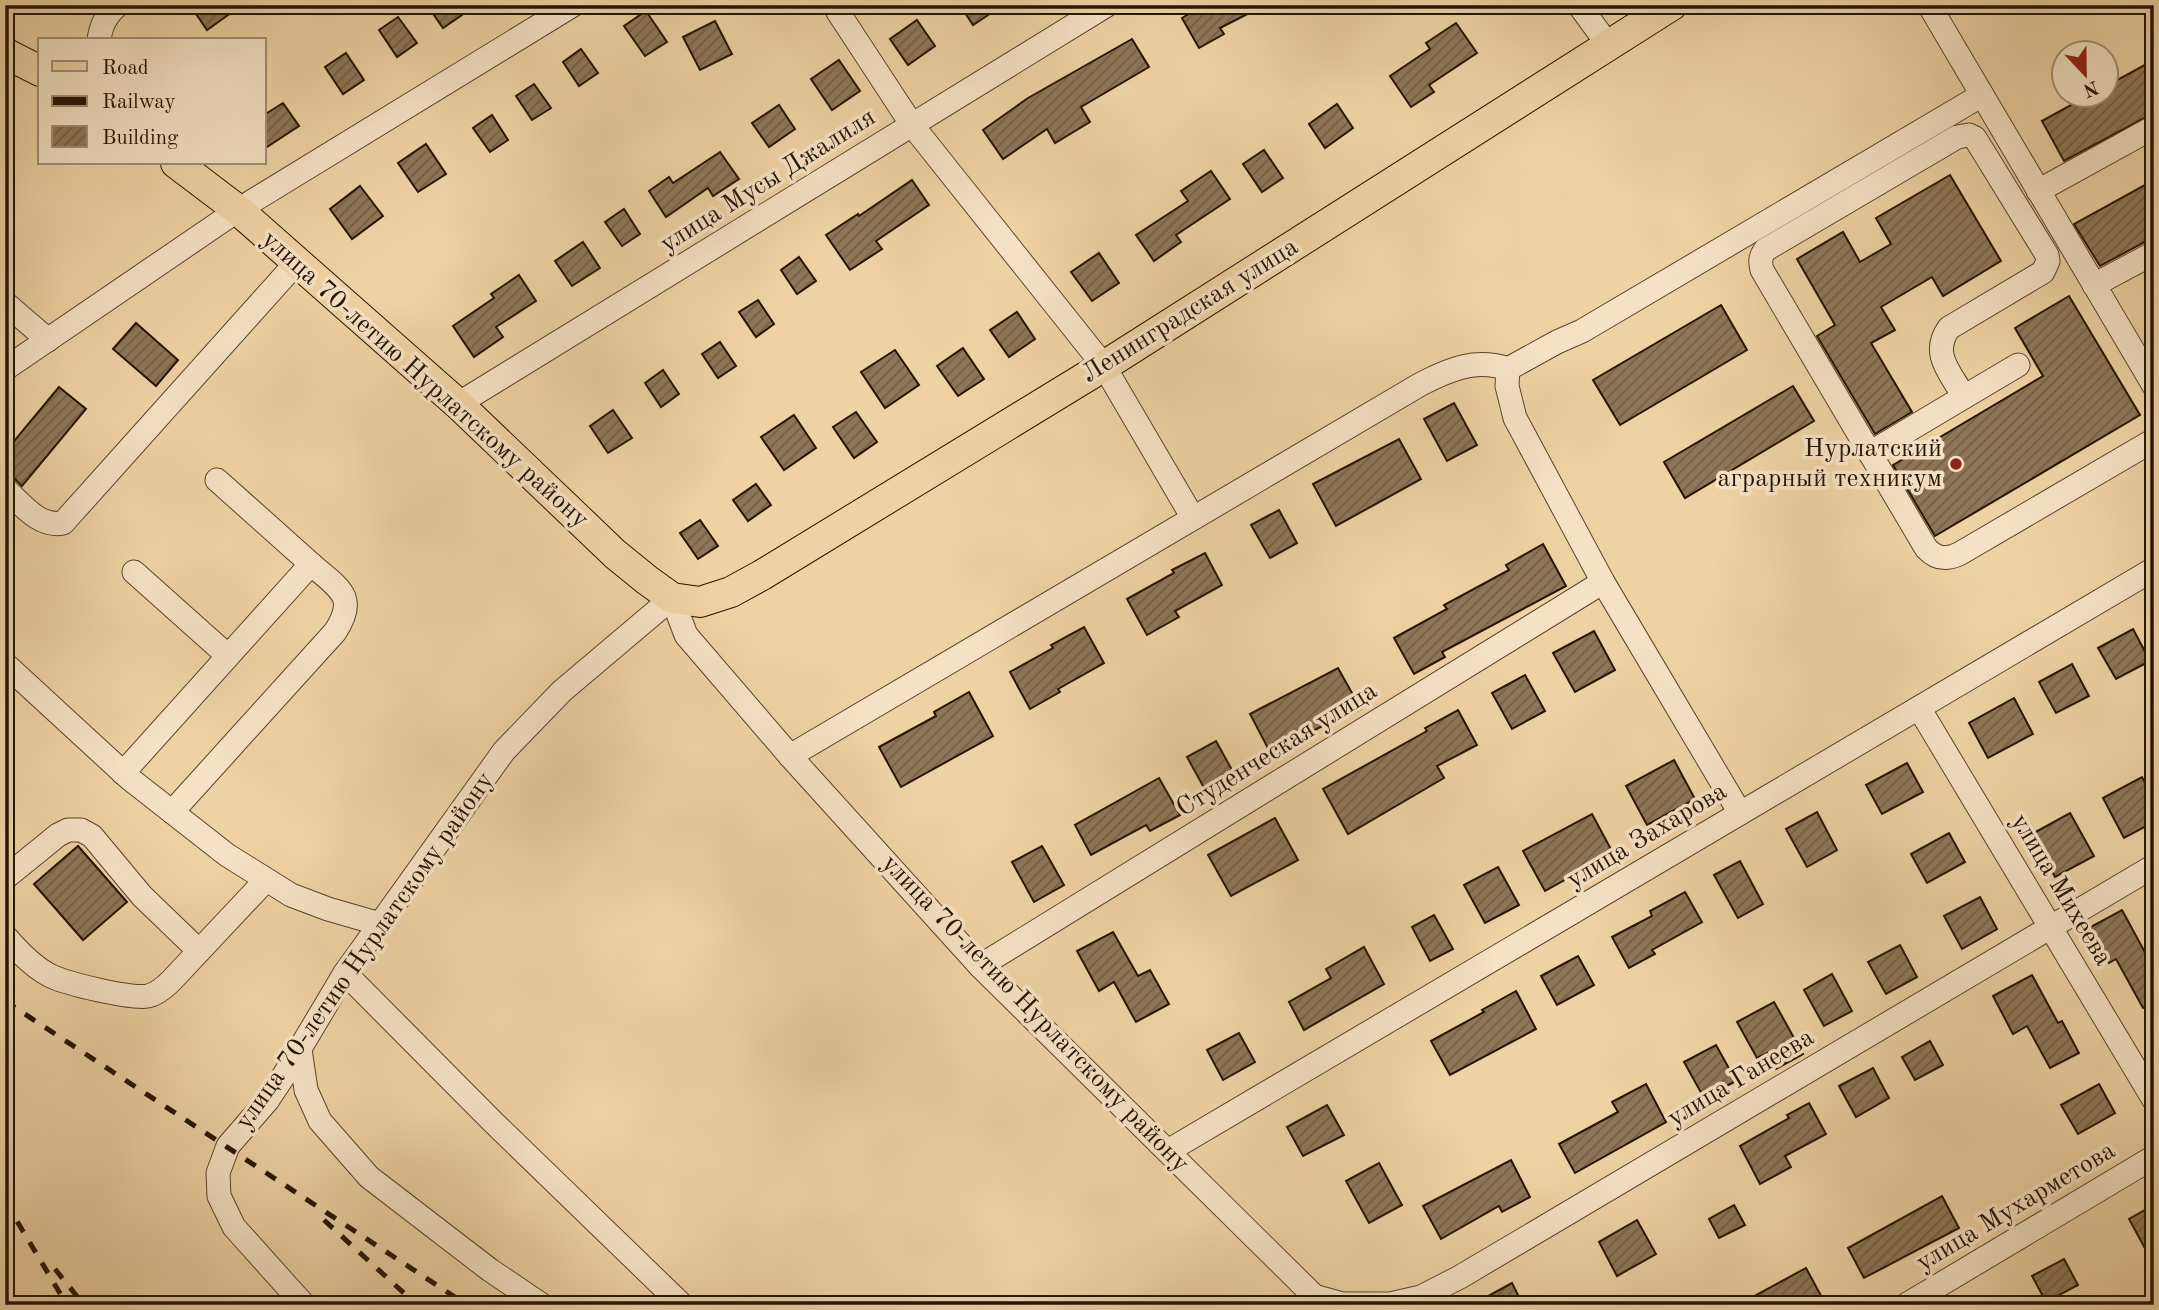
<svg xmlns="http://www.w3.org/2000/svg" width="2159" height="1310" viewBox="0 0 2159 1310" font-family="'Old Standard TT',serif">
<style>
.building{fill:url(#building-hatch);stroke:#241404;stroke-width:2}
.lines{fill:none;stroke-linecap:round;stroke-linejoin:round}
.minor-casing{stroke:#57442c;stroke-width:25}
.major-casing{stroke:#241404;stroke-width:32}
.minor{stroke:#f5e2c4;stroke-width:23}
.major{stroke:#efd2a4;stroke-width:30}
.rail{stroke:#241404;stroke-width:5;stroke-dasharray:12 12;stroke-linecap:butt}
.poi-dot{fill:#8f2418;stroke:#f5e2c4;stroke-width:2.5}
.labels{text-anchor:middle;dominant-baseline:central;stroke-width:7;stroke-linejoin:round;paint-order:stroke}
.street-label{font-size:26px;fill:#241404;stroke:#f5e2c4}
.poi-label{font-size:26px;fill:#241404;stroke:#f5e2c4;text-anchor:end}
</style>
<defs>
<pattern id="building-hatch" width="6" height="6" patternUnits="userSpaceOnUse" patternTransform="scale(1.75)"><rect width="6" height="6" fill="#8e7757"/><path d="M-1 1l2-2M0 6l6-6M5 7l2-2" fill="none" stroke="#746046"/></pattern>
</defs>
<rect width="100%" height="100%" fill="#efd2a4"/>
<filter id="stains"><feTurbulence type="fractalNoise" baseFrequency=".00286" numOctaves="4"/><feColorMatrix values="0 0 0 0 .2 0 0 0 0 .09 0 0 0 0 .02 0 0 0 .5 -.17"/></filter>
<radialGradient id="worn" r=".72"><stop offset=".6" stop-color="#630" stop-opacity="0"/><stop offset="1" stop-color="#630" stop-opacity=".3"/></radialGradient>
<g class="building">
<path d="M190,5H221L228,15L207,30Z"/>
<path d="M427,5H456L462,15L443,28Z"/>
<path d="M960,5H1003L973,25Z"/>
<path d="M1204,5H1265L1220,28L1224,34L1199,48L1182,18Z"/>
<path d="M646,11L667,42L645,56L624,26Z"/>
<path d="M398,17L417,43L397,57L379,30Z"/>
<path d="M917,20L935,46L908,65L890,39Z"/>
<path d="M715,21L732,54L700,70L683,37Z"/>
<path d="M1456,23L1477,53L1429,85L1434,92L1411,107L1390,76L1430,49L1426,43Z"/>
<path d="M1132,39L1149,67L1081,107L1090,122L1055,143L1047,129L1003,159L983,130L1028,98Z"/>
<path d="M581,49L598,73L579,86L563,62Z"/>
<path d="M346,53L364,80L343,94L325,67Z"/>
<path d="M839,60L860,91L832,110L811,79Z"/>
<path d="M2154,60V113L2064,161L2042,121L2091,94H2106V86Z"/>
<path d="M534,84L551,108L532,120L516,96Z"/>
<path d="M283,103L299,126L264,149V115Z"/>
<path d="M1337,104L1353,128L1325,148L1309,124Z"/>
<path d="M779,105L795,129L769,147L752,123Z"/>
<path d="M492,115L508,140L490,152L473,128Z"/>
<path d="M426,144L446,174L418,192L398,163Z"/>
<path d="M1264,150L1283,178L1262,192L1243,164Z"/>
<path d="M720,152L739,179L713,196L708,188L666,217L649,191L669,177L673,183Z"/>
<path d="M1211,171L1230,199L1176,235L1181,242L1154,261L1136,235L1188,201L1181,191Z"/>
<path d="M1950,175L2001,261L1943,296L1932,277L1881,307L1895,330L1871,343L1912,412L1875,434L1817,336L1835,325L1797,259L1843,232L1860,262L1891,244L1876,218Z"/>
<path d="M912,180L929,205L876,241L882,249L850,270L826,235L858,214L859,216Z"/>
<path d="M2154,180V237L2100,266L2074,224Z"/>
<path d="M360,186L383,216L352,239L330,209Z"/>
<path d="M624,209L640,234L622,246L605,222Z"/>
<path d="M583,242L600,268L572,286L555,261Z"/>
<path d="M1099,253L1119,283L1092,301L1071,272Z"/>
<path d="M799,257L816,281L797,294L781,270Z"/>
<path d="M519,275L536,301L496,327L503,337L474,357L453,326L494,298L491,294Z"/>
<path d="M2069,296L2140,415L1935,536L1893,465L2043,376L2015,328Z"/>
<path d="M758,300L774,324L756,337L739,312Z"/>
<path d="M1721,305L1747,350L1620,425L1593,380Z"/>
<path d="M1017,312L1035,339L1009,357L990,330Z"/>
<path d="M136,323L178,360L156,386L113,349Z"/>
<path d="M720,342L736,366L718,378L702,354Z"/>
<path d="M963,348L984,379L958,396L937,366Z"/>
<path d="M895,350L919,385L885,408L861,372Z"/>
<path d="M663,370L679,394L661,407L645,383Z"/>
<path d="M1793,386L1814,421L1685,498L1664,462Z"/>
<path d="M59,387L86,409L22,486L14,478L5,475V452Z"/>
<path d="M1454,403L1477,445L1447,461L1424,419Z"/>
<path d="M613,410L632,438L608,453L590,426Z"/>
<path d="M856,412L877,442L854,458L833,427Z"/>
<path d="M794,415L816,448L784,470L761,437Z"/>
<path d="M1399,439L1421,479L1336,526L1313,484Z"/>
<path d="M756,484L771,505L748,521L733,500Z"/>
<path d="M1279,510L1297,543L1270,558L1251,525Z"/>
<path d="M700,520L718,546L698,559L680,533Z"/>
<path d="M1543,544L1566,586L1442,652L1445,657L1414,674L1394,638L1447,609L1444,605L1509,570L1506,565Z"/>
<path d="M1205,553L1222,585L1175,611L1179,617L1147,635L1127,599L1174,573L1172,570Z"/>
<path d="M1084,627L1104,663L1058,689L1060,692L1030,709L1010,672L1053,648L1051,645Z"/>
<path d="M2133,629L2150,661L2116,679L2098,648Z"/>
<path d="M1594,631L1615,670L1575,692L1553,653Z"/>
<path d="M2072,664L2089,696L2056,713L2039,682Z"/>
<path d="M1338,668L1361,709L1326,728L1324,725L1271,754L1250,714Z"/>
<path d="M1525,675L1545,711L1512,729L1492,693Z"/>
<path d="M969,692L993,736L901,787L879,747L936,716L934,712Z"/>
<path d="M2014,698L2033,734L1988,758L1969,723Z"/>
<path d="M1458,710L1477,745L1437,766L1444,778L1348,834L1323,789L1427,731L1425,728Z"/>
<path d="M1216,741L1237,779L1208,795L1187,757Z"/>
<path d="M1674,760L1695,799L1647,825L1626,786Z"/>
<path d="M1907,763L1923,792L1882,814L1866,785Z"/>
<path d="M2142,777L2154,800V822L2124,838L2103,798Z"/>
<path d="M1159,778L1180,815L1150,831L1146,825L1091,855L1075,825Z"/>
<path d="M1817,812L1837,850L1807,867L1786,829Z"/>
<path d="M2070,813L2094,856L2055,877L2032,834Z"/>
<path d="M1592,814L1613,853L1545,891L1523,851Z"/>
<path d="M1275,818L1298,860L1231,896L1208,855Z"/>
<path d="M1949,833L1965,862L1927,883L1911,854Z"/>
<path d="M78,846L127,902L83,940L34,884Z"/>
<path d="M1042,846L1064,885L1034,902L1012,862Z"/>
<path d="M1740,861L1763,904L1738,918L1714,875Z"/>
<path d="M1498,867L1519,905L1485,923L1464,885Z"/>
<path d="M1685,892L1702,922L1652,950L1655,954L1629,968L1612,937L1652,916L1650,911Z"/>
<path d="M1980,897L1997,929L1962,949L1944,916Z"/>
<path d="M2122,910L2154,969V1002L2143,1008L2116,959L2109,963L2089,928Z"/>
<path d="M1434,915L1453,949L1430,961L1412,927Z"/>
<path d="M1113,932L1138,976L1150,970L1169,1004L1136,1022L1114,982L1099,991L1077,951Z"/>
<path d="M1900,945L1917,977L1886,994L1868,962Z"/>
<path d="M1364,947L1384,984L1304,1030L1289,1002L1331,978L1326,969Z"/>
<path d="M1578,956L1594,985L1557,1005L1541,976Z"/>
<path d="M1832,974L1852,1011L1824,1026L1804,990Z"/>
<path d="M2032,975L2058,1023L2062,1021L2079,1053L2050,1068L2027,1026L2013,1034L1993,996Z"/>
<path d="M1516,991L1536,1029L1450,1075L1431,1041L1484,1012L1482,1010Z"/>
<path d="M1774,1002L1803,1054L1776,1069L1767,1053L1757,1058L1737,1022Z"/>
<path d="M1239,1033L1255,1062L1223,1080L1207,1050Z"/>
<path d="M1930,1041L1943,1065L1915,1080L1902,1057Z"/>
<path d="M1716,1045L1736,1081L1704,1098L1684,1062Z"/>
<path d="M1873,1068L1889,1098L1856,1117L1839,1086Z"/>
<path d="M1646,1084L1666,1122L1575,1173L1559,1144L1618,1112L1612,1102Z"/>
<path d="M2099,1084L2115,1113L2078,1134L2061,1105Z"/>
<path d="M1809,1103L1826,1134L1785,1156L1791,1167L1760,1184L1740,1146L1789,1118L1787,1115Z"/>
<path d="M1327,1105L1344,1135L1303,1156L1287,1127Z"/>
<path d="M1511,1160L1530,1197L1502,1212L1499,1206L1441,1239L1423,1206Z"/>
<path d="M1379,1163L1402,1205L1369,1223L1346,1181Z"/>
<path d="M1942,1196L1959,1228L1864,1278L1848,1248Z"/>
<path d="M1734,1205L1745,1225L1719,1238L1709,1219Z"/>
<path d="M2154,1205V1265L2129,1219Z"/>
<path d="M1637,1220L1656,1254L1617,1276L1599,1242Z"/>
<path d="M2064,1259L2078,1285L2046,1302L2032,1276Z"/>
<path d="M1806,1268L1826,1305H1738Z"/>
<path d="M1512,1283L1523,1305H1472Z"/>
</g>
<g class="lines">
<defs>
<g id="minor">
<path d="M1579,5L1609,46"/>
<path d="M1929,5L2154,386"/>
<path d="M838,12L912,125L1104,366L1193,518"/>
<path d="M99,40C101,25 106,15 118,5"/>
<path d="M2038,191L2154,127"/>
<path d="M2094,285L2154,253"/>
<path d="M5,303L48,340"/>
<path d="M2018,365L1964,397C1951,373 1930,354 1949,328L2043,272L2048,261L2047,255L1975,138L1969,135L1957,137L1765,250C1760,257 1760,262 1762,270L1926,548C1936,559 1946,560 1959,554L2154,440"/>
<path d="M5,369L238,210L573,5"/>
<path d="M1508,369L1557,342L1582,331L1982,95"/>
<path d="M458,404L1107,5"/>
<path d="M1870,453L1964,397"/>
<path d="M217,480L311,564"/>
<path d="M5,489C21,503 39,528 63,523L297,262"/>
<path d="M134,572L228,656"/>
<path d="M5,664L130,779L227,855L291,895L328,909L380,924"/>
<path d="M1919,708L2154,1100"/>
<path d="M790,756L1421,384C1450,369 1476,358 1508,369L1507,386L1515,418L1603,582L1740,813"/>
<path d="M123,773L311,564C338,588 359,596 335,632L172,812"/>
<path d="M5,878L58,835L68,830H81L92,836L142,896L199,951"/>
<path d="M5,936C17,950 34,968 51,976C68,984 130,999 148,996C157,994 164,988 171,981L265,881"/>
<path d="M980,966L1603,582"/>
<path d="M345,973L493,1122L682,1305"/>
<path d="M300,1049L306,1090L320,1121L369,1177L490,1270L542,1305"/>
<path d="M1168,1151L2154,569"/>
<path d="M1345,1304H1390L1421,1297L1460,1277L2154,866"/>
<path d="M304,1305L234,1227L219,1196L218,1173L228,1146L267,1101L283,1077L345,973L504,751L562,691L672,598L686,635L790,756L980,966L1314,1296L1346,1305"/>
<path d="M1906,1305L2154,1157"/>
</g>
<g id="major">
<path d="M5,53L40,71"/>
<path d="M176,163L238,210L458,404L615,554L647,580L672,598L700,602L731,592L762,575L1104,366L1672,5"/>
</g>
</defs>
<use href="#minor" class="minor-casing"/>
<use href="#major" class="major-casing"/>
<use href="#minor" class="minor"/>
<use href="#major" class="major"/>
<g class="rail">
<path d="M5,1001L467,1305"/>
<path d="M5,1201L67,1305"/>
<path d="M324,1220L417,1305"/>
<path d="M55,1269L84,1305"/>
</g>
</g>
<circle class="poi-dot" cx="1956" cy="464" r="7"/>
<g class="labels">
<g class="street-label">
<text transform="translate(768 181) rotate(-32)">улица Мусы Джалиля</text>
<text transform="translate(1190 311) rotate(-32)">Ленинградская улица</text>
<text transform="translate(425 380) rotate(42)">улица 70-летию Нурлатскому району</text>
<text transform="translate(1277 750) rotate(-32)">Студенческая улица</text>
<text transform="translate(1647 836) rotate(-31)">улица Захарова</text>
<text transform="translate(2061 890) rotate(59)">улица Михеева</text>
<text transform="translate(365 951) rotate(-55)">улица 70-летию Нурлатскому району</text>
<text transform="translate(1035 1014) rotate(46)">улица 70-летию Нурлатскому району</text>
<text transform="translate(1741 1078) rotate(-31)">улица Ганеева</text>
<text transform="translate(2016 1207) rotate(-31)">улица Мухарметова</text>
</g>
<g class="poi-label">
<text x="1942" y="449">Нурлатский<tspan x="1942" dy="30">аграрный техникум</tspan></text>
</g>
</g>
<rect width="2159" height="1310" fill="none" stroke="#efd2a4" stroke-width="28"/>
<rect x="7" y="7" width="2145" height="1296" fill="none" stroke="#241404" stroke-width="3.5"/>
<rect x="14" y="14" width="2131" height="1282" fill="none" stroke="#241404" stroke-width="2"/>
<rect x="38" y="38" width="228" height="126" fill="#f5e2c4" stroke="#a19077" stroke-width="2"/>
<rect x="52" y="61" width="35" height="10" fill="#efd2a4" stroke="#a19077" stroke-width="2"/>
<text x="102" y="74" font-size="21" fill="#241404">Road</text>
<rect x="52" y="96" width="35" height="10" fill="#241404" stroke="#a19077" stroke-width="2"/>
<text x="102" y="108" font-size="21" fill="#241404">Railway</text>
<rect x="52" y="126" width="35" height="21" fill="url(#building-hatch)" stroke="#a19077" stroke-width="2"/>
<text x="102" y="144" font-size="21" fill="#241404">Building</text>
<g transform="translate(2085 74) rotate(158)"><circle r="33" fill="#f5e2c4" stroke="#a19077" stroke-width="2"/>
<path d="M0-5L12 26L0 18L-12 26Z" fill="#8f2418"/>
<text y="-10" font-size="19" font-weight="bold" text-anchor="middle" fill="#241404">N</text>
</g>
<rect width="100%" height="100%" filter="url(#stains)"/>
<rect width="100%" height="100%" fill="url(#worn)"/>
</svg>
